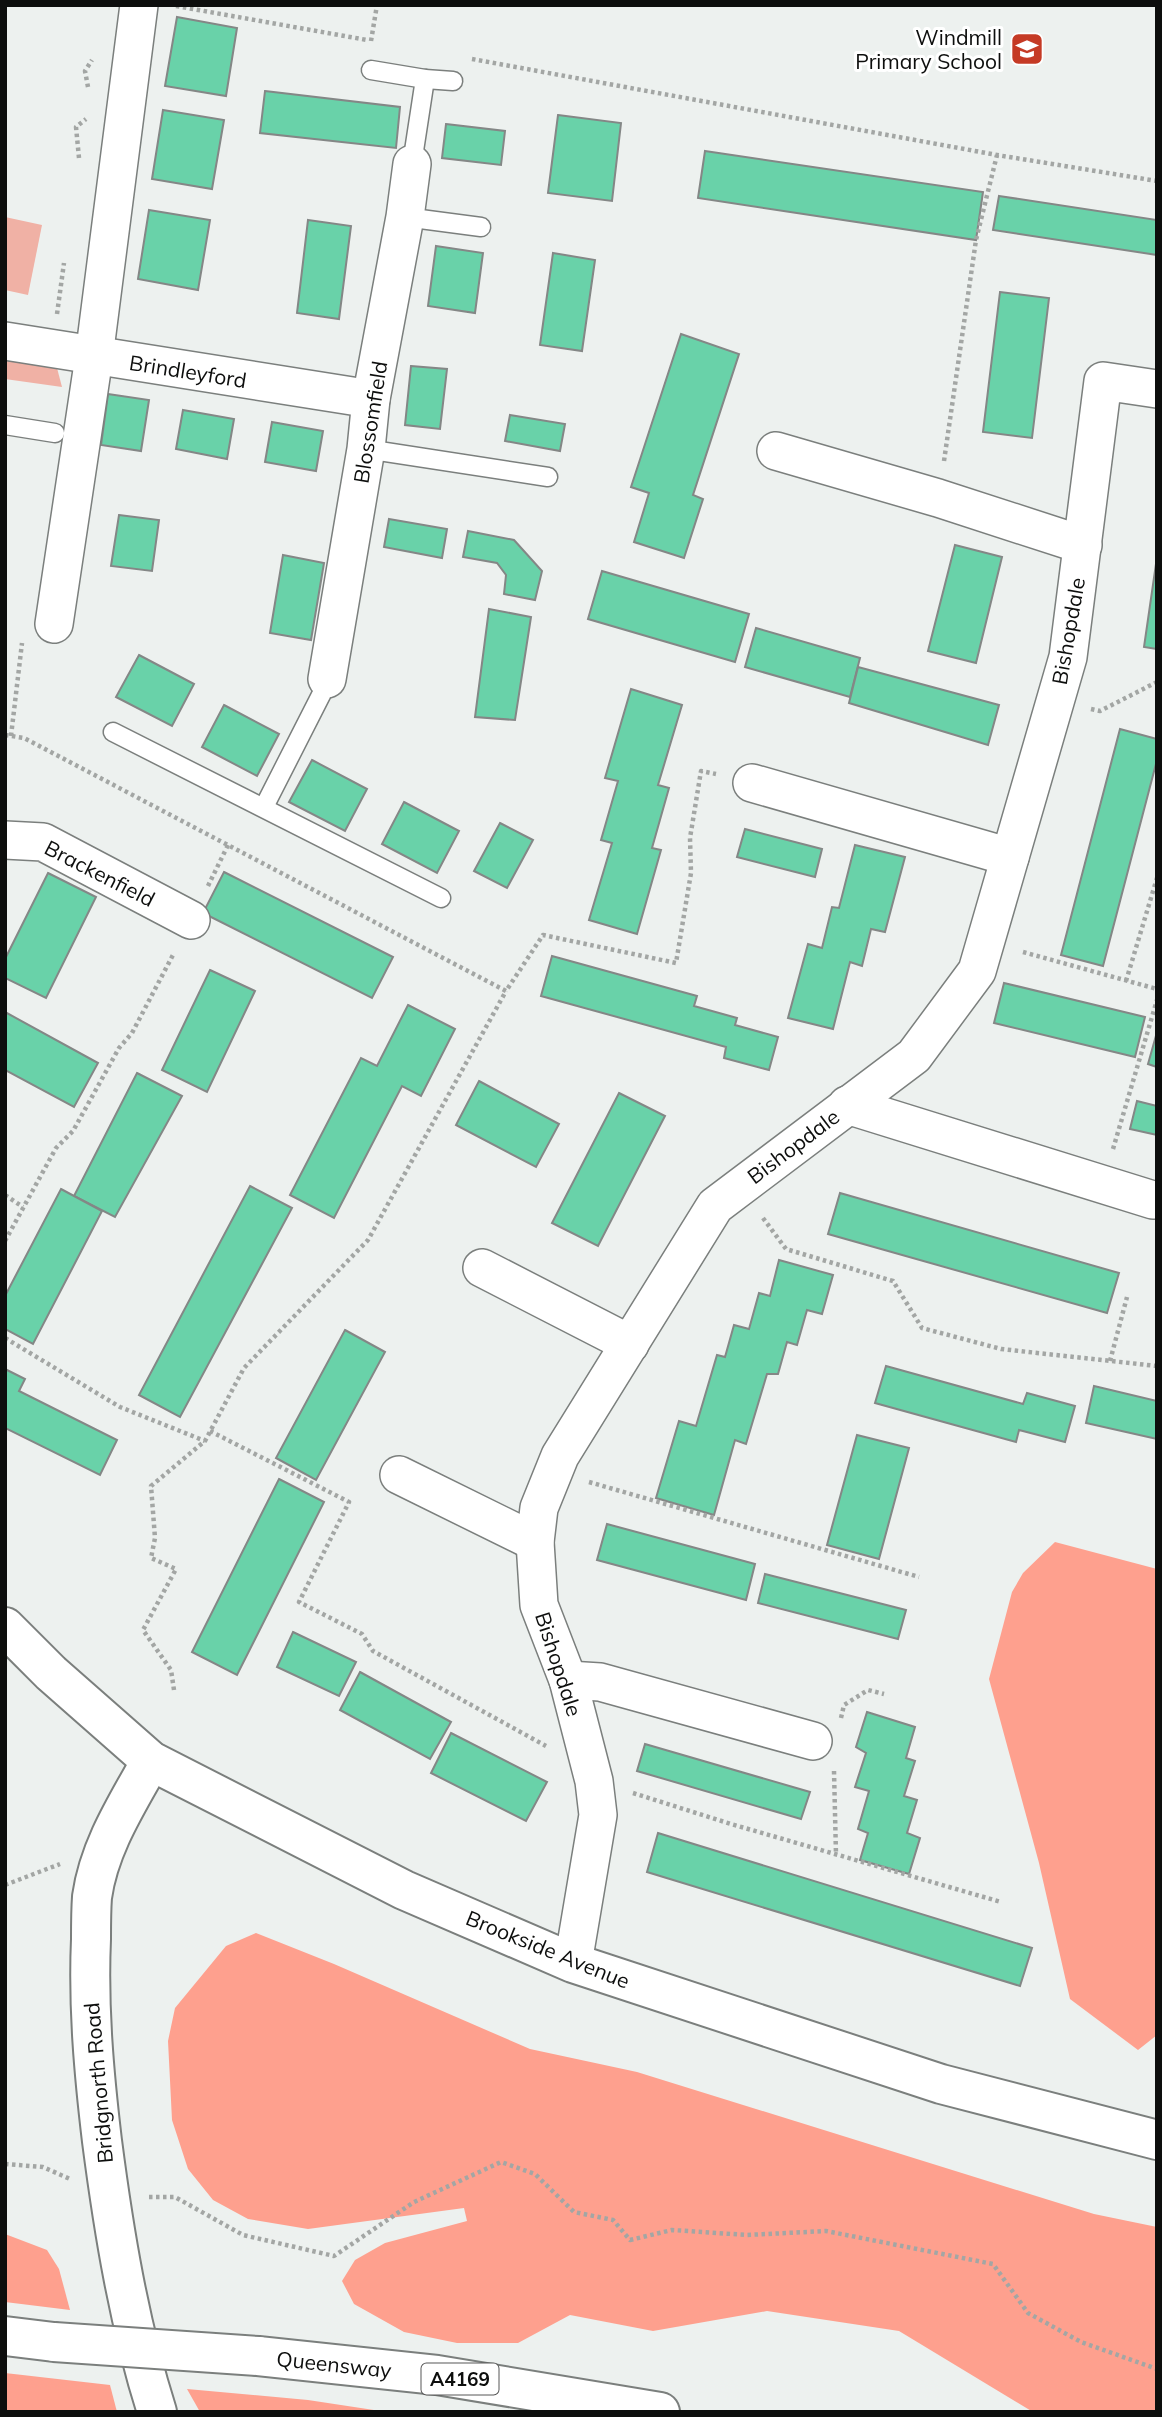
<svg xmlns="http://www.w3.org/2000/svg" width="1162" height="2417" viewBox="0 0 1162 2417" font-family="Mulish,sans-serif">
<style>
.green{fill:#f0b1a5}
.forest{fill:#fea08e}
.building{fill:#69d2a9;stroke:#848786;stroke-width:2}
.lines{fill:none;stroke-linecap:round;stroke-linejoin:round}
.lane-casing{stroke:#7b7f7d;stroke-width:21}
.street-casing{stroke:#7b7f7d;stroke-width:40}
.secondary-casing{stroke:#7b7f7d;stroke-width:42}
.primary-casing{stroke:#7b7f7d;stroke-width:42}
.path{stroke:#a3a6a4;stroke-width:4.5;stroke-dasharray:3.5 3.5;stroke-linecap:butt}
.lane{stroke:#fff;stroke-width:18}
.street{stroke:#fff;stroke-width:37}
.secondary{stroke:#fff;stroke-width:38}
.primary{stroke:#fff;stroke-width:38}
.primary-bridge-casing{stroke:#7b7f7d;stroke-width:42;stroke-linecap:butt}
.primary-bridge{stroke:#fff;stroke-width:38}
.labels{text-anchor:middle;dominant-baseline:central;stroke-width:6;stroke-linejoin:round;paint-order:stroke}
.shield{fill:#fff;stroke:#565656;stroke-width:2}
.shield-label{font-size:19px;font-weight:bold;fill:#0d0e0d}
.poi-label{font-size:21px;fill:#0d0e0d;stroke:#fff;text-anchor:end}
.street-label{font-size:21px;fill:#0d0e0d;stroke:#fff}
</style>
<rect width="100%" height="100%" fill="#edf1ef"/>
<g class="green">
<path d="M5,217L42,225L28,295L5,290Z"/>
<path d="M5,341L52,349L62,387L5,379Z"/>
</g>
<g class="forest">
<path d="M1055,1542L1157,1569V2035L1138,2050L1070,1999L1039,1863L989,1679L1012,1592L1023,1573Z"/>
<path d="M256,1933L334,1964L530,2049L637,2072L1094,2214L1157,2227V2412H1033L899,2331L767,2311L653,2331L570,2315L518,2343H457L404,2332L354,2304L342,2281L355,2260L385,2243L467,2221L464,2208L308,2229L248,2219L213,2200L188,2169L172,2120L168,2041L175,2008L226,1946Z"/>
<path d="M5,2234L47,2250L59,2269L70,2310L5,2302Z"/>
<path d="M5,2373L110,2385L117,2412H5Z"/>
<path d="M187,2389L308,2400L387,2412H200Z"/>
</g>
<g class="building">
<path d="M177,17L237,28L226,96L165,86Z"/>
<path d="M265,91L400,107L396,148L260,133Z"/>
<path d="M163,110L224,120L212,189L152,179Z"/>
<path d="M558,115L621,123L612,201L548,193Z"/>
<path d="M446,124L505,131L501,165L442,158Z"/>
<path d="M705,151L983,192L976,240L698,198Z"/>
<path d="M999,196L1157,220V255L993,230Z"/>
<path d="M149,210L210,220L198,290L138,279Z"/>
<path d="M308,220L351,226L339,319L297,313Z"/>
<path d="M436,246L483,253L475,313L428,306Z"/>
<path d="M553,253L595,260L582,351L540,345Z"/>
<path d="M1000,292L1049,298L1032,438L983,432Z"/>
<path d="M681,334L739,354L693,495L703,499L684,558L634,542L649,493L631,487Z"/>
<path d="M411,366L447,369L440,429L405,425Z"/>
<path d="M108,394L149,400L141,451L101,445Z"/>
<path d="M183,410L234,419L227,459L176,449Z"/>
<path d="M510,415L565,424L560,451L505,441Z"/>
<path d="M272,422L323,431L316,471L265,462Z"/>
<path d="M119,515L159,520L152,571L111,566Z"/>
<path d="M389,519L447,529L442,558L384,547Z"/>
<path d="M468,531L514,540L542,571L535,600L504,594L506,575L497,563L463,557Z"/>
<path d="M955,545L1002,557L976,663L928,651Z"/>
<path d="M283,555L324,563L311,640L270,633Z"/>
<path d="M1157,557V649L1144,647Z"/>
<path d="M602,571L749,614L735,662L588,619Z"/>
<path d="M489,609L531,617L515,720L475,717Z"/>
<path d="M756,628L860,658L850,697L745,667Z"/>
<path d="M139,655L194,684L172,726L116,697Z"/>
<path d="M858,667L999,705L988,745L849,703Z"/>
<path d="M631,689L682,705L658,785L669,788L652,848L661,850L637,934L589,920L612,843L601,840L618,781L605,778Z"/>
<path d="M224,705L279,734L257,776L202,747Z"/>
<path d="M1120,729L1157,739V760L1103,966L1061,955Z"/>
<path d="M312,760L367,789L345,831L289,802Z"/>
<path d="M404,802L459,831L437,873L382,844Z"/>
<path d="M500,823L533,840L507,888L474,871Z"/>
<path d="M745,829L822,849L815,877L737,857Z"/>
<path d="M855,845L905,857L885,932L871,929L862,966L850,962L833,1029L788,1018L808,944L822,948L832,907L839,908Z"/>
<path d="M224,872L393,957L372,998L203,913Z"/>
<path d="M48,873L96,897L46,998L5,978V959Z"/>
<path d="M552,956L697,996L694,1006L737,1018L735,1025L778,1037L769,1070L724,1058L726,1047L541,996Z"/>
<path d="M210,970L255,991L207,1092L162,1070Z"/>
<path d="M1004,983L1145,1017L1135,1057L994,1023Z"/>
<path d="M408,1005L455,1029L421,1096L402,1086L334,1218L290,1195L361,1058L377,1066Z"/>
<path d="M5,1012L98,1063L74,1107L5,1070Z"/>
<path d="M1157,1032V1067L1148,1064Z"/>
<path d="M137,1073L182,1096L115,1217L74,1196Z"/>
<path d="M479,1081L559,1124L536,1167L456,1125Z"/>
<path d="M619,1093L665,1116L598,1246L552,1223Z"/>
<path d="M1137,1101L1157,1106V1135L1130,1129Z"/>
<path d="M250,1186L292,1208L180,1417L139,1395Z"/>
<path d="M61,1189L102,1211L33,1344L5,1329V1296Z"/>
<path d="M840,1193L1119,1273L1107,1313L828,1234Z"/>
<path d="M779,1260L833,1275L822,1314L807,1310L797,1345L787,1342L778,1374H767L746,1444L735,1440L714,1515L656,1498L679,1421L696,1426L717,1355L725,1357L734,1325L749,1329L759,1293L770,1296Z"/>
<path d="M345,1330L385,1352L316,1480L276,1458Z"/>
<path d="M886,1366L1023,1404L1027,1393L1075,1406L1065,1442L1019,1430L1016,1442L875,1403Z"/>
<path d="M5,1369L25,1379L19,1391L117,1440L100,1475L5,1428Z"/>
<path d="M1094,1386L1157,1401V1439L1086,1423Z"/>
<path d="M857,1435L909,1448L879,1559L827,1545Z"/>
<path d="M279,1479L324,1502L237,1675L192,1652Z"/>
<path d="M607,1524L755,1564L746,1600L597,1560Z"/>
<path d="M765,1574L906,1610L898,1639L758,1603Z"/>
<path d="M293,1632L356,1662L339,1696L277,1667Z"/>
<path d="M360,1672L451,1722L430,1759L340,1710Z"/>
<path d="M867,1712L915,1727L906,1758L915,1761L904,1796L917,1800L907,1833L920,1838L909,1874L860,1860L868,1833L858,1829L869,1791L855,1787L866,1753L856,1747Z"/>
<path d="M451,1733L547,1782L526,1821L431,1773Z"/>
<path d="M645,1744L810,1792L801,1819L637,1771Z"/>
<path d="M658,1833L1032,1948L1020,1986L647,1872Z"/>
</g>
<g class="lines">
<defs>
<g id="lane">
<path d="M371,70L425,79L453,81"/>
<path d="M412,164L425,79"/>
<path d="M405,217L481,227"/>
<path d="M5,425L55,433"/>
<path d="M366,449L548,477"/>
<path d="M113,732L441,898"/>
<path d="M264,807L321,695L327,679"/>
</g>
<g id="street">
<path d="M5,341L371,399"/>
<path d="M776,451L938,498L1083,545"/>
<path d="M54,624L94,357L139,5"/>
<path d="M327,679L366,449L371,399L405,217L412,164"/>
<path d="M752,783L1010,857"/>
<path d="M5,840L43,842L191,920"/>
<path d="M847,1105L1153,1200"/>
<path d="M482,1268L630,1344"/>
<path d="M399,1475L535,1542"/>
<path d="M568,1680L600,1682L813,1741"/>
<path d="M573,1963L598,1815L594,1781L568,1680L539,1605L535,1542L539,1508L560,1456L715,1206L914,1056L977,971L1068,657L1103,381L1157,389"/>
</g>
<g id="secondary">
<path d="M5,1627L51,1673L151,1761L404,1890L573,1963L941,2084L1157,2140"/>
<path d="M151,1761C127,1804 99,1847 92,1897C91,1911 91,1925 91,1939C88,2007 94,2074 102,2141C114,2233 129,2324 157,2412"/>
</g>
<g id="primary">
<path d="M5,2336L54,2342"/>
<path d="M258,2356L437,2375L660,2412"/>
</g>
</defs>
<use href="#lane" class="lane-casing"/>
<use href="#street" class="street-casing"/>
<use href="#secondary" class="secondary-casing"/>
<use href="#primary" class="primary-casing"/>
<g class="path">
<path d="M176,6L367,40"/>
<path d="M371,41L377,5"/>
<path d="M472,59L997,155L1157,181"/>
<path d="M88,87L85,71L92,60"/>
<path d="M79,158L76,127L86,119"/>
<path d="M57,314L64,263"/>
<path d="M944,461L976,240L997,155"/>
<path d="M1091,709L1100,711L1157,682"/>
<path d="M5,735L24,738L506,991L543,935L676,963L691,873L690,838L701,771L716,774"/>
<path d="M11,736L22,643"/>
<path d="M208,886L228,845"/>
<path d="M1023,952L1157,989"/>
<path d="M1126,981L1157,878"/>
<path d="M1113,1149L1157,1000"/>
<path d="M5,1195L23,1207"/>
<path d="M763,1218L786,1249L893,1281L922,1328L1001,1349L1157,1366"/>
<path d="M5,1241L56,1148L73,1131L119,1048L132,1033L174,953"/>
<path d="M5,1338L120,1407L205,1441"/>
<path d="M1110,1361L1127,1297"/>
<path d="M210,1431L349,1502L299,1602L362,1634L373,1651L546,1746"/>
<path d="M589,1482L919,1577"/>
<path d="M174,1690L171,1670L143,1630L176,1569L151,1558L155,1538L151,1486L205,1441L244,1368L368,1240L506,991"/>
<path d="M841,1718L844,1705L868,1690L884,1694"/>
<path d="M834,1771L836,1855"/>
<path d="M633,1793L731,1824L1001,1902"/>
<path d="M5,1885L60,1864"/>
<path d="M5,2164L43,2167L70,2179"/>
<path d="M149,2197H175L243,2235L334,2256L414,2202L501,2162L535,2174L574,2212L613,2220L630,2240L672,2230L747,2235L826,2231L993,2264L1028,2313L1081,2342L1157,2369"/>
</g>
<use href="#lane" class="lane"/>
<use href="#street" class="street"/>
<use href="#secondary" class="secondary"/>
<use href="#primary" class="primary"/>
<defs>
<path id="primary-bridge" d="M54,2342L258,2356"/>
</defs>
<use href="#primary-bridge" class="primary-bridge-casing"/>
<use href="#primary-bridge" class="primary-bridge"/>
</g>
<defs>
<symbol id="school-square" viewBox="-11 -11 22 22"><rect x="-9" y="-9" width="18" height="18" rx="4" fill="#c53a25" stroke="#fff"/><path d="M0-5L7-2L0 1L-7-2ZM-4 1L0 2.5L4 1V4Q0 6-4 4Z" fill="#fff"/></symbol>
</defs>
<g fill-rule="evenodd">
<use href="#school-square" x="1008" y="30" width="38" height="38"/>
</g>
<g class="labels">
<rect class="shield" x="421.5" y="2363.5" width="77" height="31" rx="5"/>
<g class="shield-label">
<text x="460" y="2379">A4169</text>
</g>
<g class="poi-label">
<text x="1002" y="37">Windmill<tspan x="1002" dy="24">Primary School</tspan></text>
</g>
<g class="street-label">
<text transform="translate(188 371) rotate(9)">Brindleyford</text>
<text transform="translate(370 422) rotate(-81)">Blossomfield</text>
<text transform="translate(1068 631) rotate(-80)">Bishopdale</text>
<text transform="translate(100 873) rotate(27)">Brackenfield</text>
<text transform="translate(793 1146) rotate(-37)">Bishopdale</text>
<text transform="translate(559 1664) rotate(72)">Bishopdale</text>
<text transform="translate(548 1949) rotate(22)">Brookside Avenue</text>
<text transform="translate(98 2083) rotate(-95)">Bridgnorth Road</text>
<text transform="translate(334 2364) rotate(6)">Queensway</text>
</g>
</g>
<rect width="1162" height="2417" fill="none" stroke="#0d0e0d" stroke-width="14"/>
</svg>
